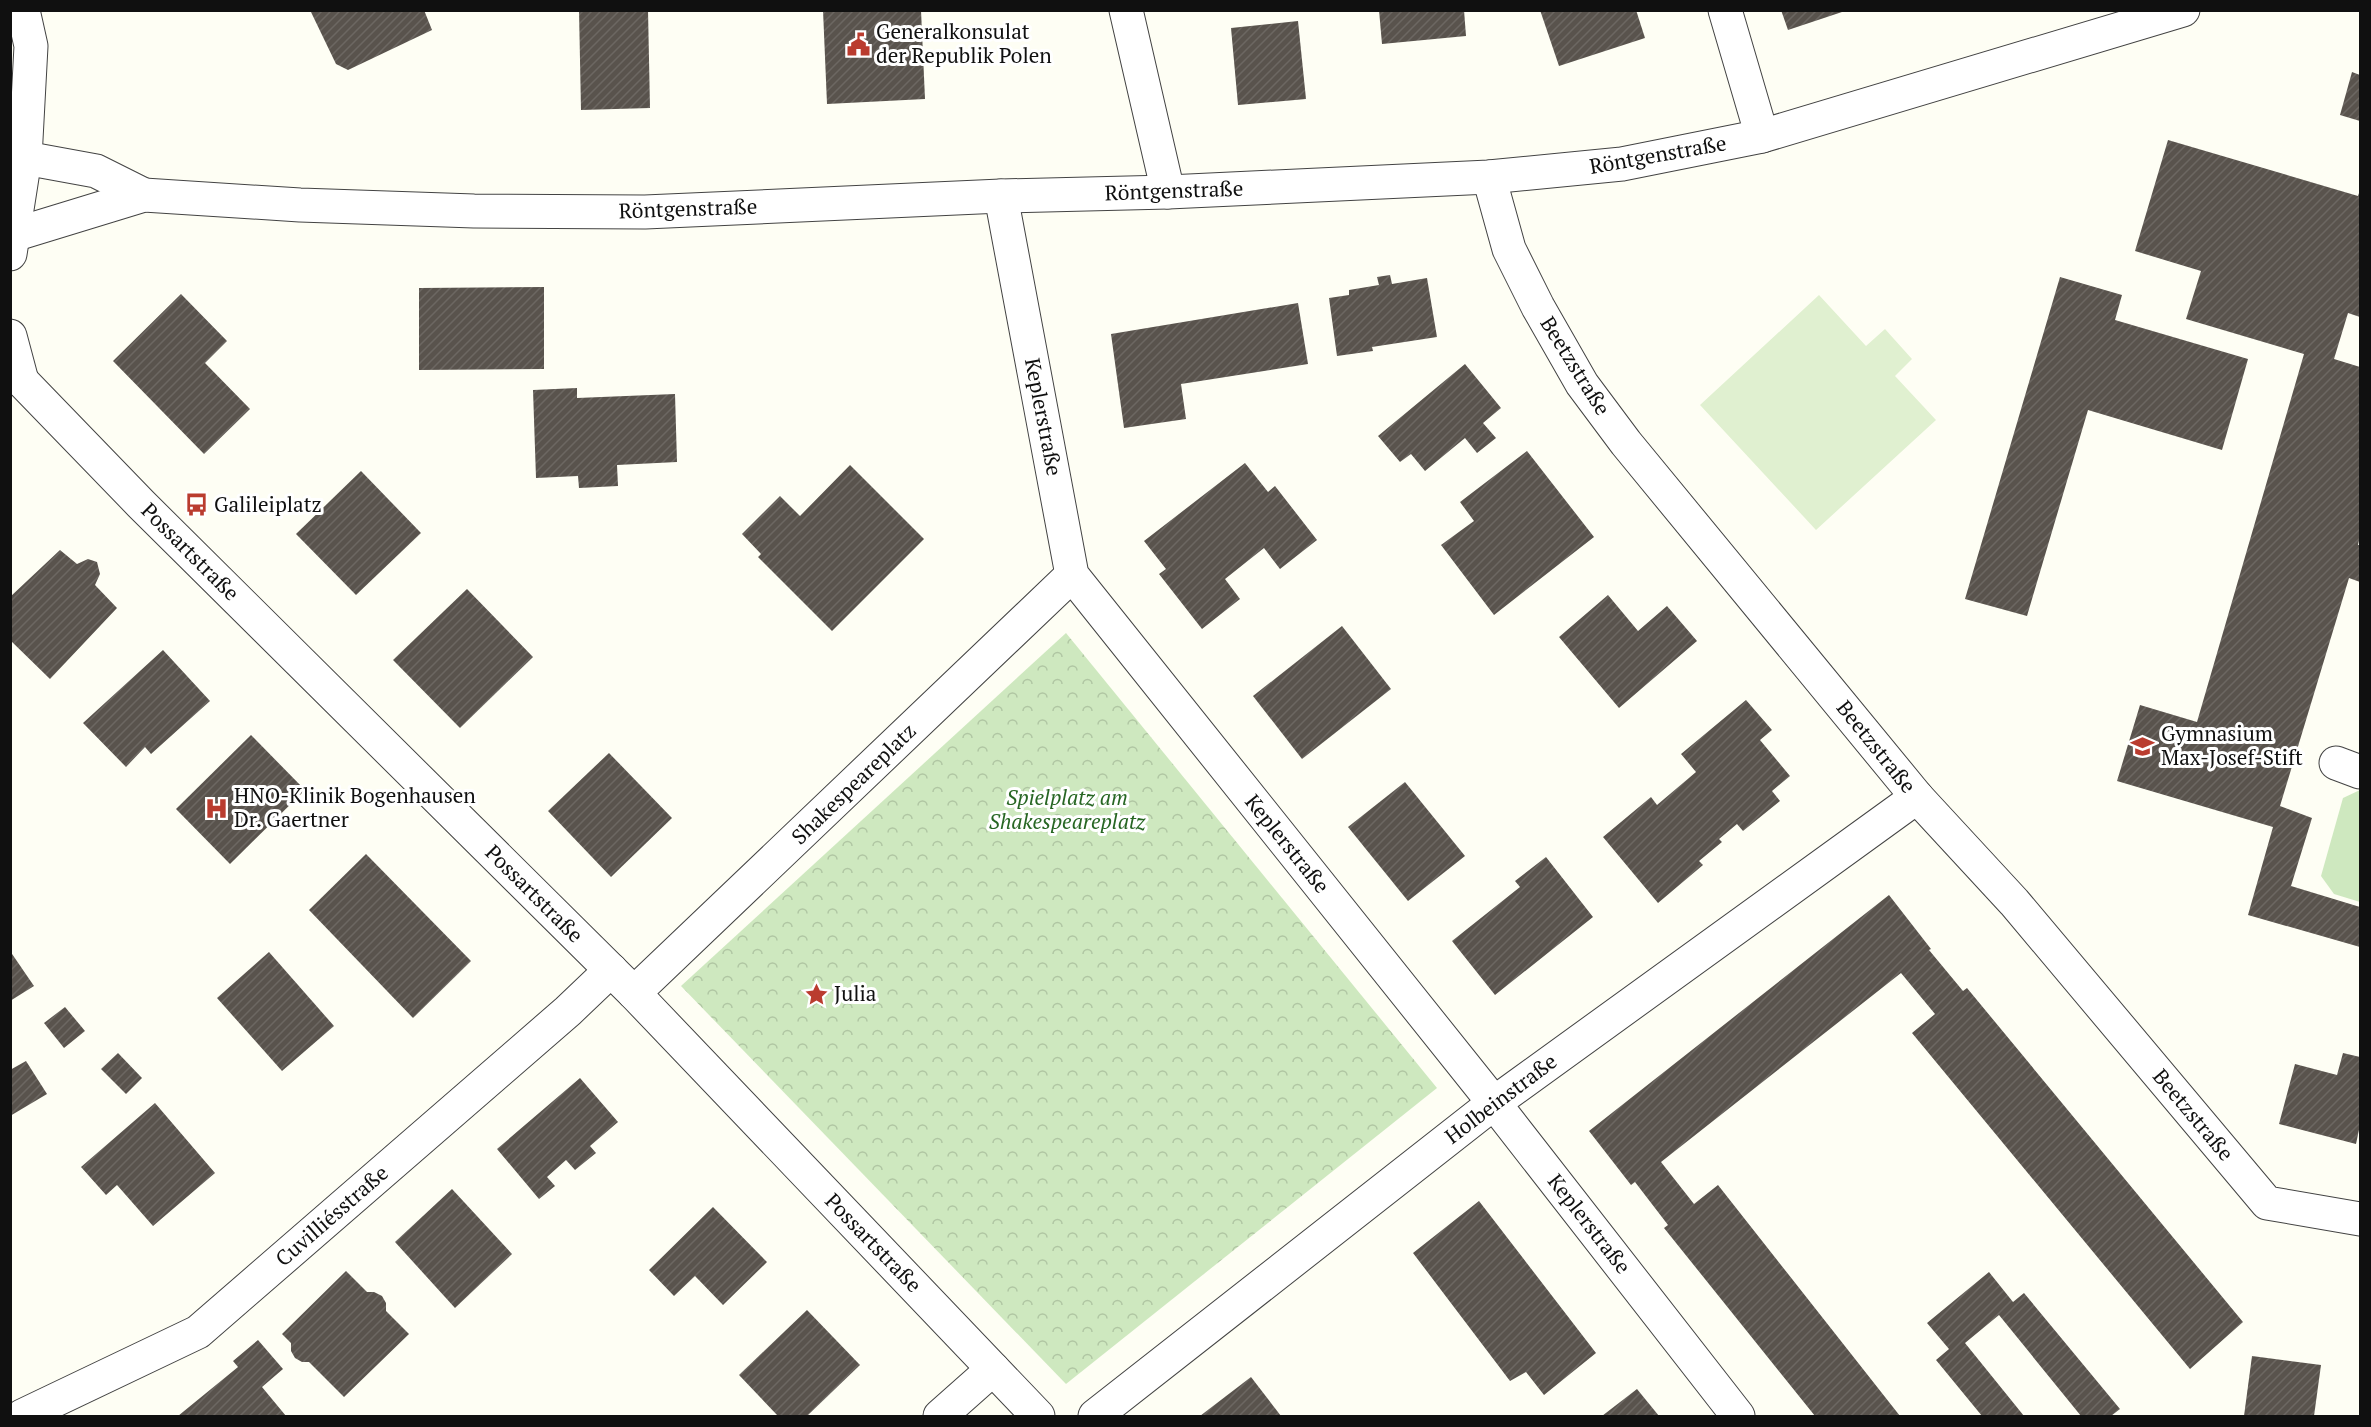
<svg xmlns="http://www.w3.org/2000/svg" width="2371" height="1427" font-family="'PT Serif',serif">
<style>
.grass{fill:#cee8bf}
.park{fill:url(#park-crowns)}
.pitch{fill:#e0f0d0}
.building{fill:url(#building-hatch)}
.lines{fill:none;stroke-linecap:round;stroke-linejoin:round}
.minor-casing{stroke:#434343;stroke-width:35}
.minor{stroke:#fff;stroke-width:33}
.labels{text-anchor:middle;stroke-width:6;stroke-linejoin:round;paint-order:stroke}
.poi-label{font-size:21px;fill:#101010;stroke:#fff;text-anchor:start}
.street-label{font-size:21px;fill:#101010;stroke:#fff}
.park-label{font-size:21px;font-style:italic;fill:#276623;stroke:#fff}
</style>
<defs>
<pattern id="park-crowns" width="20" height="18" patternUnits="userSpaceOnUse" patternTransform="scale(1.5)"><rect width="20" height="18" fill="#cee8bf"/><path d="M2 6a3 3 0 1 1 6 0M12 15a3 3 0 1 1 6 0" fill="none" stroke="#b0c6a3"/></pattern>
<pattern id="building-hatch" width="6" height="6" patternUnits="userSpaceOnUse" patternTransform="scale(1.5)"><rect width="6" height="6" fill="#59534d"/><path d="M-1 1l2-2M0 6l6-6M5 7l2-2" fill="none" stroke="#6c6762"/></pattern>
</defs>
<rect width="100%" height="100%" fill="#fefef4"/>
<path class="grass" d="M2360 790V902L2334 894 2321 876 2343 798Z"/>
<path class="park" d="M1066 633 1437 1088 1066 1384 681 986Z"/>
<path class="pitch" d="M1819 295 1866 346 1885 329 1912 359 1895 376 1936 420 1816 530 1700 405Z"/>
<g class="building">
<path d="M310 10H424L432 30 348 70 336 64Z"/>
<path d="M579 10H648L650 108 581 110Z"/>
<path d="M823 10H921L925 99 827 104Z"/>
<path d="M1379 10H1464L1466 36 1382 44Z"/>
<path d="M1540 10H1636L1645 38 1559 66Z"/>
<path d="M1781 10H1845V11L1788 30Z"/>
<path d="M1298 21 1306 99 1238 105 1231 28Z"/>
<path d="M2352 72 2360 75V121L2340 115Z"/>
<path d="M2168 140 2358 196 2360 190V317L2348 313 2334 359 2360 367V536L2358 545H2360V582L2349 578 2280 806 2312 818 2291 886 2360 907V947L2248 915 2273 827 2117 781 2140 705 2197 722 2304 354 2186 319 2201 271 2135 251Z"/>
<path d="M1390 275 1392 284 1427 278 1437 337 1372 347 1373 351 1337 356 1329 298 1349 295V290L1379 285 1377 277Z"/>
<path d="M2060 277 2122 295 2115 320 2248 359 2222 450 2088 410 2027 616 1965 599Z"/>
<path d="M544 287V369L419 370V288Z"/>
<path d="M181 294 227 341 205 363 250 409 204 454 113 361Z"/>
<path d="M1298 303 1308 364 1181 384 1186 419 1124 428 1111 334Z"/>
<path d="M1465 364 1501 408 1483 423 1496 438 1477 453 1465 438 1425 471 1411 454 1400 462 1378 436Z"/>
<path d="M577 388V398L675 394 677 462 617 465 618 486 579 488 578 476 536 478 533 390Z"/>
<path d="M1527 451 1594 537 1494 615 1441 545 1474 521 1460 502Z"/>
<path d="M1245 463 1268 492 1275 486 1317 540 1280 569 1264 548 1225 579 1240 599 1202 629 1159 574 1166 569 1144 541Z"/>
<path d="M850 465 924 539 832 631 758 557 761 554 742 534 780 496 800 516Z"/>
<path d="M361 471 421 533 356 595 296 534Z"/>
<path d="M60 550 77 564 88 559 97 562 100 574 95 585 117 608 50 679 10 640V597Z"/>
<path d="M467 589 533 657 460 728 393 660Z"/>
<path d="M1608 595 1638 631 1667 606 1697 641 1619 708 1559 637Z"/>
<path d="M1342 626 1391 689 1302 759 1253 696Z"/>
<path d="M163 650 210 701 151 754 145 747 126 767 83 723Z"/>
<path d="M1746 700 1772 730 1760 740 1790 776 1772 791 1780 801 1743 831 1737 824 1719 839 1722 842 1699 861 1703 865 1658 903 1603 837 1651 797 1657 805 1696 772 1681 754Z"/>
<path d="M251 735 305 790 230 864 176 809Z"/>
<path d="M609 753 672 818 611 877 548 811Z"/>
<path d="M1405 782 1465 856 1408 901 1348 827Z"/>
<path d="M366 854 471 961 413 1018 309 910Z"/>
<path d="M1546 857 1593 917 1495 995 1452 941 1520 887 1515 881Z"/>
<path d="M1889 895 1931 949 1929 950 1963 991 1967 988 2243 1322 2190 1369 1912 1033 1935 1014 1901 973 1661 1162 1694 1204 1718 1185 1900 1416H1815L1664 1228 1668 1225 1635 1182 1631 1185 1589 1131Z"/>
<path d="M10 951 34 986 10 1001Z"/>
<path d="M269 952 334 1026 282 1071 217 998Z"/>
<path d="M65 1007 85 1031 64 1048 44 1023Z"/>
<path d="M118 1053 142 1078 126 1094 101 1069Z"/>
<path d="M2343 1053 2360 1057V1125L2356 1144 2279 1124 2295 1064 2337 1075Z"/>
<path d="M26 1061 47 1094 10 1116V1070Z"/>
<path d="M580 1078 618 1122 590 1146 596 1153 575 1170 566 1160 547 1177 555 1186 539 1199 497 1149Z"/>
<path d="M155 1103 215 1173 153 1226 117 1185 106 1195 81 1167Z"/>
<path d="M452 1189 512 1254 455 1308 395 1242Z"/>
<path d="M1479 1201 1596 1353 1544 1395 1526 1372 1510 1381 1413 1253Z"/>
<path d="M713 1207 767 1262 723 1305 695 1276 674 1296 649 1270Z"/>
<path d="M346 1271 367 1292H374L382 1296 386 1303V1311L409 1334 344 1397 309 1362H302L295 1358 291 1351V1343L282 1334Z"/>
<path d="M1989 1272 2013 1302 2024 1293 2120 1409 2111 1416H2081L1999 1315 1965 1343 2024 1416H1982L1936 1360 1949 1349 1927 1323Z"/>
<path d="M807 1310 860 1365 807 1416H778L739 1375Z"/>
<path d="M258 1340 283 1369 262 1387 286 1416H178L238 1367 233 1361Z"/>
<path d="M2252 1356 2321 1365 2314 1416H2244Z"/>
<path d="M1251 1377 1281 1416H1200Z"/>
<path d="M1637 1389 1659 1416H1602Z"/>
</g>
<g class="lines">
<defs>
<g id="minor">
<path d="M1126 10 1168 192"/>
<path d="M1725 10 1762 136"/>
<path d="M10 158H25L96 171 144 195"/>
<path d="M1489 177 1509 249 1538 307 1582 384 1626 443 1917 797 2014 902 2267 1203 2360 1219"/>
<path d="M1001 196 1072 575 1494 1103 1738 1416"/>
<path d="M10 236 144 195 300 205 474 211 645 212 1001 196 1168 192 1489 177 1622 164 1762 136 2183 10"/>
<path d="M10 254 25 158 31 46 23 10"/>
<path d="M10 336 22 381"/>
<path d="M10 372 22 381 141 504 634 993 1038 1416"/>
<path d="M2336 763 2360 772"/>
<path d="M634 993 1072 575"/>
<path d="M22 1416 198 1332 568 1011 611 970"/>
<path d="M940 1416 993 1369"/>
<path d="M1095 1416 1494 1103 1917 797"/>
</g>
</defs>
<use href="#minor" class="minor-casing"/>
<use href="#minor" class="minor"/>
</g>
<defs>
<symbol id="civic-bare" viewBox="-9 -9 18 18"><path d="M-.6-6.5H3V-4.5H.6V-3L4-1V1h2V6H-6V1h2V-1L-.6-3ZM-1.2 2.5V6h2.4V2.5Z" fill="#ba3c2f" stroke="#fff" stroke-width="2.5" paint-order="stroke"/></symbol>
<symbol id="bus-bare" viewBox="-9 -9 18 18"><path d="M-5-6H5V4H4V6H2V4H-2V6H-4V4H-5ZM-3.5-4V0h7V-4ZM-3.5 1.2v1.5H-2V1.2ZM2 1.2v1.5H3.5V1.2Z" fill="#ba3c2f" stroke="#fff" stroke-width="2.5" paint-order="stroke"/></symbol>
<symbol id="school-bare" viewBox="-9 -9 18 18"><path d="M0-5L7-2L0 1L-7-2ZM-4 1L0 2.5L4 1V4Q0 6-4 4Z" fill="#ba3c2f" stroke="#fff" stroke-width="2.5" paint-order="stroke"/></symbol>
<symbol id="hospital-bare" viewBox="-9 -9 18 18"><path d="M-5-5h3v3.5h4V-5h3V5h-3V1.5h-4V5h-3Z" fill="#ba3c2f" stroke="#fff" stroke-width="2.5" paint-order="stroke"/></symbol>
<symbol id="sight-bare" viewBox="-9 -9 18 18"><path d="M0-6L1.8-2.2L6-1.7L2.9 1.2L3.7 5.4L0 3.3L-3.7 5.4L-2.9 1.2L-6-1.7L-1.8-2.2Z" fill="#ba3c2f" stroke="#fff" stroke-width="2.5" paint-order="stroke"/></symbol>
</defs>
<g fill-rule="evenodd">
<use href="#civic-bare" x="842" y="28" width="33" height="33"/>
<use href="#bus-bare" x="180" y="488" width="33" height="33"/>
<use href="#school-bare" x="2126" y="730" width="33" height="33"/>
<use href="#hospital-bare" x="200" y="792" width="33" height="33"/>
<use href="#sight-bare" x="800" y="978" width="33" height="33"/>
</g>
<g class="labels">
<g class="poi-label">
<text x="876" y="39">Generalkonsulat<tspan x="876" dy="24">der Republik Polen</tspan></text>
<text x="214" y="512">Galileiplatz</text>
<text x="2161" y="741">Gymnasium<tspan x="2161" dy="24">Max-Josef-Stift</tspan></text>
<text x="234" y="803">HNO-Klinik Bogenhausen<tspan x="234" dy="24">Dr. Gaertner</tspan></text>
<text x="834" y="1001">Julia</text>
</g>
<g class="street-label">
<text transform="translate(1658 155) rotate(-10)" y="7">Röntgenstraße</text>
<text transform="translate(1174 191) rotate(-2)" y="7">Röntgenstraße</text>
<text transform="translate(688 209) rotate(-2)" y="7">Röntgenstraße</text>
<text transform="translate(1575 366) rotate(58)" y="7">Beetzstraße</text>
<text transform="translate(1043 417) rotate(79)" y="7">Keplerstraße</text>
<text transform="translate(190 552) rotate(45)" y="7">Possartstraße</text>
<text transform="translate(1876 747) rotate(51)" y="7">Beetzstraße</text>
<text transform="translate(854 784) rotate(-44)" y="7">Shakespeareplatz</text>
<text transform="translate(1287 844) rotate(51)" y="7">Keplerstraße</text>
<text transform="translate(534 894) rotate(45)" y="7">Possartstraße</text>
<text transform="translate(1501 1099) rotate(-37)" y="7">Holbeinstraße</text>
<text transform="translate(2193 1115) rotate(50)" y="7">Beetzstraße</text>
<text transform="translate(332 1216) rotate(-41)" y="7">Cuvilliésstraße</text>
<text transform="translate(1589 1224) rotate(52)" y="7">Keplerstraße</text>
<text transform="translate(873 1243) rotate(46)" y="7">Possartstraße</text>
</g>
<g class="park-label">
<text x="1067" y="805">Spielplatz am<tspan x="1067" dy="24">Shakespeareplatz</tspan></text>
</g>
</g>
<rect width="2371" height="1427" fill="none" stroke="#101010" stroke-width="24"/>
</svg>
